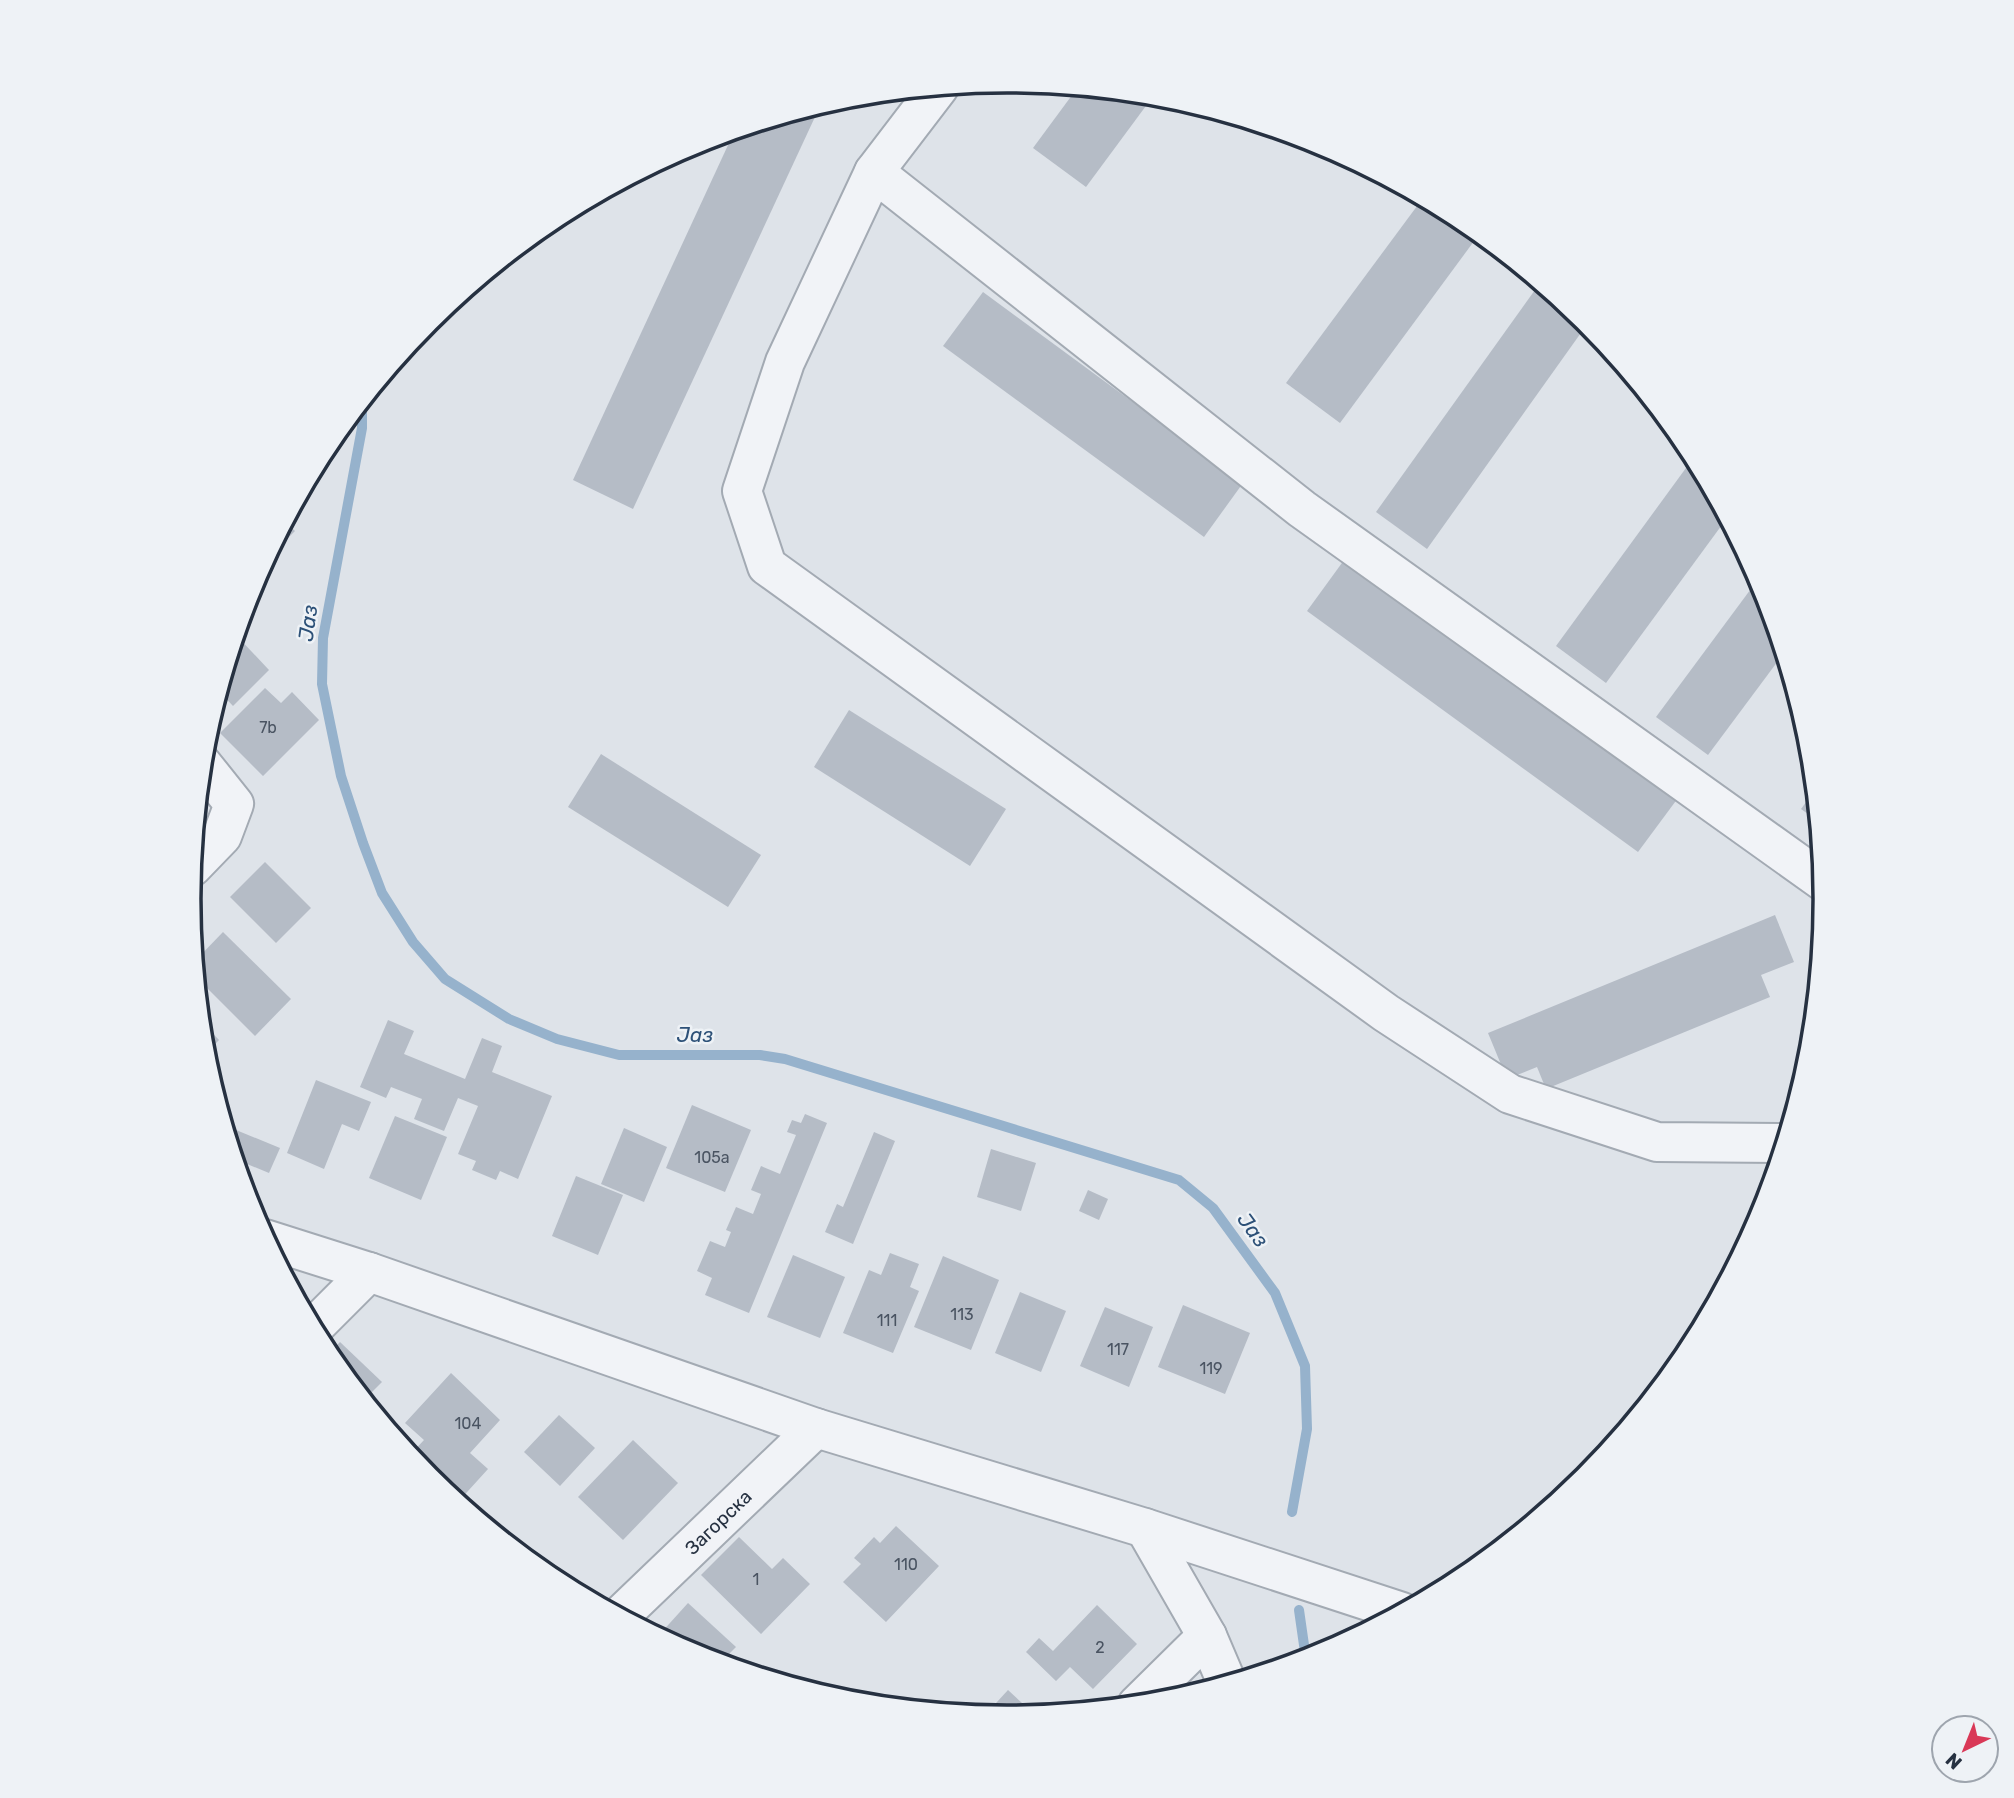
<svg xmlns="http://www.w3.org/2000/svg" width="2014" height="1798" font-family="Rubik,sans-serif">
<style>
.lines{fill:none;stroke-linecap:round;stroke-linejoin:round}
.stream{stroke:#96b2cc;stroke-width:10}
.building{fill:#b5bcc6}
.minor-casing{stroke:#a3aab3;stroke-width:42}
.minor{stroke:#f1f3f7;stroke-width:38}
.labels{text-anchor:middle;stroke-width:5;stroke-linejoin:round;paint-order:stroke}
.number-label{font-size:16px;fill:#4a5462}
.street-label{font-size:19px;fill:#263141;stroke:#eef2f6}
.water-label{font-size:21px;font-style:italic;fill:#2d5178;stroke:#eef2f6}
.rim{fill:none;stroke:#263141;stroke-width:3.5}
</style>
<rect width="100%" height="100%" fill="#dee3e9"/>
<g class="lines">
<g class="stream">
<path d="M362 401V428L323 638 322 684 341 776 363 843 382 893 413 942 445 979 509 1019 557 1039 619 1055H760L785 1059 1179 1180 1213 1208 1275 1293 1305 1366 1307 1429 1292 1512"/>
<path d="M1299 1610 1306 1659"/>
</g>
</g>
<g class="building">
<path d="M1078 87 1154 95 1086 187 1033 148Z"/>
<path d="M821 104 633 509 573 480 735 130Z"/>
<path d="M1423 198 1462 219 1480 233 1340 423 1286 383Z"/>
<path d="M1540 283 1588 323 1427 549 1376 512Z"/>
<path d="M983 292 1243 483 1204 537 943 346Z"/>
<path d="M1694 457 1727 518 1606 683 1556 646Z"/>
<path d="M285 522 295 531 264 562V561Z"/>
<path d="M1347 556 1678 798 1638 852 1307 611Z"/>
<path d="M1759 578 1784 653 1708 755 1656 717Z"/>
<path d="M236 635 269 670 233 706 219 691Z"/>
<path d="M265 688 281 703 292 692 319 720 263 776 220 733Z"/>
<path d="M849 710 1006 809 970 866 814 767Z"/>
<path d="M601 754 761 855 728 907 568 807Z"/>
<path d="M1815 790 1818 821 1801 809Z"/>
<path d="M265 862 311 908 276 943 230 897Z"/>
<path d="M1775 915 1794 962 1761 975 1770 997 1546 1089 1537 1067 1507 1079 1488 1033Z"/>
<path d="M223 932 291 999 255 1036 196 977 195 961Z"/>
<path d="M388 1020 414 1031 404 1054 465 1079 482 1038 502 1046 492 1072 552 1096 518 1179 500 1171 496 1180 472 1170 476 1161 458 1154 478 1106 458 1098 444 1131 414 1119 422 1099 391 1087 386 1098 360 1087Z"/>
<path d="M201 1021 219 1040 204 1056 201 1025Z"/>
<path d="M316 1080 371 1102 359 1131 342 1124 324 1169 287 1153Z"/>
<path d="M692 1105 751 1130 725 1192 666 1168Z"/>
<path d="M805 1114 827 1123 749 1313 705 1295 712 1278 697 1271 710 1241 725 1247 731 1232 726 1230 736 1207 753 1214 761 1194 751 1190 761 1166 780 1174 796 1135 787 1132 792 1120 801 1123Z"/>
<path d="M395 1116 447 1137 421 1200 369 1178Z"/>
<path d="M224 1125 280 1148 269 1173 235 1159Z"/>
<path d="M624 1128 667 1147 644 1202 601 1184Z"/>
<path d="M874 1132 895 1141 853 1244 825 1232 837 1204 843 1207Z"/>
<path d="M991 1149 1036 1163 1021 1211 977 1197Z"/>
<path d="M576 1176 623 1195 598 1255 552 1236Z"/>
<path d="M1088 1190 1108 1199 1099 1220 1079 1211Z"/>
<path d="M890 1253 919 1264 910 1287 919 1291 893 1353 843 1333 869 1270 881 1275Z"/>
<path d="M793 1255 845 1277 820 1338 767 1317Z"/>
<path d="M943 1256 999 1280 971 1350 914 1327Z"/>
<path d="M1020 1292 1066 1311 1041 1372 995 1353Z"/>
<path d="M1183 1305 1250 1333 1225 1394 1158 1367Z"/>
<path d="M1105 1307 1153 1327 1129 1387 1080 1366Z"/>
<path d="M340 1342 382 1382 364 1400 328 1355Z"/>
<path d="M451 1373 500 1420 470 1453 488 1469 458 1502 428 1477 410 1455 424 1440 405 1423Z"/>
<path d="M559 1415 595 1448 560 1486 524 1452Z"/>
<path d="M633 1440 678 1483 623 1540 578 1497Z"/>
<path d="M896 1526 939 1566 886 1622 843 1582 861 1564 854 1558 874 1537 880 1543Z"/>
<path d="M508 1532 564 1585V1586L502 1538Z"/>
<path d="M739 1537 772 1569 783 1558 810 1584 761 1634 701 1575Z"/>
<path d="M688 1603 736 1647 720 1663 693 1655 660 1634Z"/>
<path d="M1097 1605 1137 1644 1093 1689 1070 1667 1056 1681 1026 1652 1039 1638 1053 1651Z"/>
<path d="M1008 1690 1035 1715H985Z"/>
</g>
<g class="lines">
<defs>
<g id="minor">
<path d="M939 87 874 172 785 362 742 491 767 566 1386 1013 1510 1094 1657 1142 1784 1143"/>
<path d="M874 172 1302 509 1824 882"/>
<path d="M192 867 222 836 234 804 202 764"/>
<path d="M265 1239 369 1272 816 1428 1145 1528 1402 1612"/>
<path d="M313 1328 369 1272"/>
<path d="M1145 1528 1207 1636 1227 1683"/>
<path id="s1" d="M620 1616 816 1428"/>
<path d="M1137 1705 1207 1636"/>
</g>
</defs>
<use href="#minor" class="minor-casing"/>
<use href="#minor" class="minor"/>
</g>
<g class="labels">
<g class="number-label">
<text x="268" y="733">7b</text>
<text x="712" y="1163">105a</text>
<text x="962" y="1320">113</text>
<text x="887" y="1326">111</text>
<text x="1118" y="1355">117</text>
<text x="1211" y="1374">119</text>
<text x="468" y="1429">104</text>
<text x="906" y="1570">110</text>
<text x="756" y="1585">1</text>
<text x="1100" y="1653">2</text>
</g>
<g class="street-label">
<text dy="7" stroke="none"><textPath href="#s1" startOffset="136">Загорска</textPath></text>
</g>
<g class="water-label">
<text transform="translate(308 623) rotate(-82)" y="7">Јаз</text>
<text x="695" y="1042">Јаз</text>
<text transform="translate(1253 1230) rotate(54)" y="7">Јаз</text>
</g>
</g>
<path d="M0 0H2014V1798H0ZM201 899a806 806 0 1 1 1612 0a806 806 0 1 1-1612 0Z" fill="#eef2f6" fill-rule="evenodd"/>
<path class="rim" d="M201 899a806 806 0 1 1 1612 0a806 806 0 1 1-1612 0Z"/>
<g transform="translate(1965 1749) rotate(223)"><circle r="33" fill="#eef2f6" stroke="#9ea5ae" stroke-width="2"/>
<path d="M0-5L12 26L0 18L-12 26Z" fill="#d93857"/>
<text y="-10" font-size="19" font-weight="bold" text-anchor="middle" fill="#263141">N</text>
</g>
</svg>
